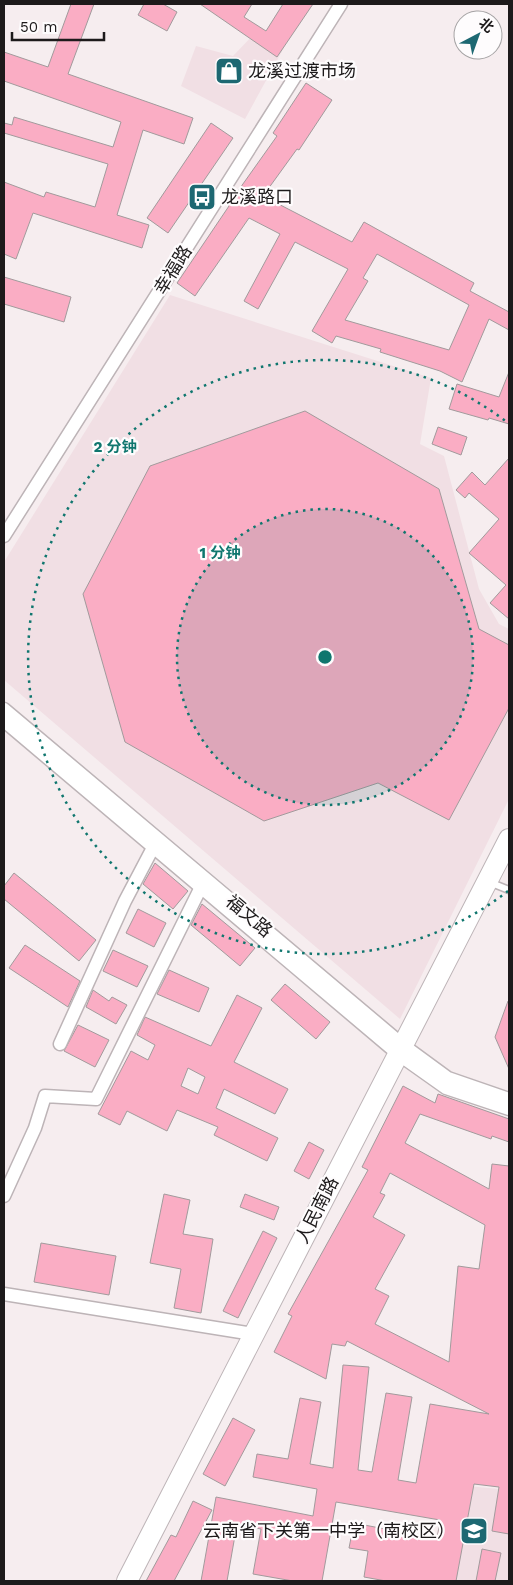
<svg xmlns="http://www.w3.org/2000/svg" width="513" height="1585" font-family="'Work Sans','Noto Sans SC',sans-serif">
<style>
.built{fill:#f1dfe4}
.building{fill:#faadc4;stroke:#a29a9c;fill-rule:evenodd}
.lines{fill:none;stroke-linecap:round;stroke-linejoin:round}
.lane-casing{stroke:#bdb4b7;stroke-width:9}
.street-casing{stroke:#bdb4b7;stroke-width:15}
.primary-casing{stroke:#bdb4b7;stroke-width:22}
.lane{stroke:#fff;stroke-width:6}
.street{stroke:#fff;stroke-width:12}
.primary{stroke:#fff;stroke-width:20}
.ring{fill:none;stroke:#0f766e;stroke-width:2.5;stroke-dasharray:2.5 5}
.labels{text-anchor:middle;stroke-width:4.5;stroke-linejoin:round;paint-order:stroke}
.poi-label{font-size:18px;fill:#1d1a1b;stroke:#fefcfd;text-anchor:start}
.street-label{font-size:18px;fill:#1d1a1b;stroke:#fefcfd}
.centre{fill:#0f766e;stroke:#fefcfd;stroke-width:2.5}
.ring-label{font-size:15px;text-anchor:middle;font-weight:bold;fill:#0f766e;stroke:#fefcfd;stroke-width:4.5;stroke-linejoin:round;paint-order:stroke}
</style>
<rect width="100%" height="100%" fill="#f6edef"/>
<g class="built">
<path d="M259 29 286 44 245 119 181 86 196 46 233 56Z"/>
<path d="M170 295 431 378 420 444 444 456 479 589 499 624 509 629V799L400 1019 4 680V562Z"/>
<path d="M447 1484 509 1490V1581H453L433 1572Z"/>
</g>
<g class="building">
<path d="M71 4H94L68 74 193 118 184 144 143 130 117 215 149 225 142 248 33 213 16 259 4 254V182L44 197 46 192 95 207 108 164 4 133V123L12 125 14 117 113 147 121 122 4 81V52L48 67Z"/>
<path d="M144 4H163L177 12 167 31 138 15Z"/>
<path d="M200 4H252L244 17 266 31 283 4H313L277 57Z"/>
<path d="M306 83 332 100 299 150 297 149 263 196 352 242 364 222 474 283 470 291 509 312V330L489 319 462 382 440 371 380 352 381 349 336 336 332 343 312 331 348 269 295 242 258 309 244 301 280 234 249 218 195 296 177 283 229 206 228 205 277 136 273 133ZM377 254 469 305 449 350 345 320 368 281 363 278Z"/>
<path d="M211 123 233 138 168 233 147 218Z"/>
<path d="M4 277 71 297 64 322 4 304Z"/>
<path d="M509 372V424L489 418 488 420 449 409 457 384 499 397Z"/>
<path d="M305 411 439 489 479 629 509 645V708L449 820 378 783 264 821 125 742 83 594 150 466Z"/>
<path d="M438 427 467 437 461 455 432 444Z"/>
<path d="M509 458V619L490 603 506 585 469 553 499 519 469 493 465 498 456 490 472 472 485 485Z"/>
<path d="M155 863 188 891 173 909 143 884Z"/>
<path d="M14 873 96 940 79 961 4 899V886Z"/>
<path d="M202 904 255 948 240 966 191 925Z"/>
<path d="M138 909 166 923 154 947 126 933Z"/>
<path d="M25 945 80 981 68 1007 9 968Z"/>
<path d="M113 950 148 966 137 987 103 971Z"/>
<path d="M169 970 209 988 199 1012 157 994Z"/>
<path d="M285 984 330 1022 316 1039 271 1000Z"/>
<path d="M93 990 109 1001 112 997 127 1005 116 1024 86 1007Z"/>
<path d="M237 995 262 1008 234 1062 288 1089 275 1114 224 1089 216 1108 278 1138 267 1161 214 1135 218 1127 177 1110 167 1131 127 1111 120 1125 98 1114 131 1051 148 1060 155 1045 137 1035 145 1017 211 1046ZM188 1068 205 1077 198 1094 181 1086Z"/>
<path d="M508 1001H509V1069L495 1037Z"/>
<path d="M78 1025 109 1040 95 1067 64 1051Z"/>
<path d="M403 1086 435 1103 438 1094 509 1119V1142L492 1136 491 1139 420 1114 405 1143 489 1189 492 1164 509 1166V1534L492 1531 499 1487 474 1484 456 1581H386L364 1577 368 1551 349 1548 354 1523 437 1539 440 1520 336 1502 322 1581H293L253 1574 261 1529 237 1524 227 1581H201L216 1497 313 1516 317 1489 253 1477 257 1454 288 1459 300 1398 321 1402 310 1464 333 1468 343 1365 369 1367 358 1470 372 1472 386 1393 412 1397 398 1480 416 1483 430 1404 489 1414 347 1341 345 1346 332 1344 326 1379 274 1352 292 1316 288 1314 368 1170 362 1167ZM390 1173 485 1225 479 1269 458 1266 449 1362 375 1324 389 1296 375 1289 405 1235 373 1217 385 1195 380 1193Z"/>
<path d="M309 1142 324 1150 309 1179 294 1171Z"/>
<path d="M164 1194 190 1200 183 1234 213 1239 201 1313 174 1308 181 1269 150 1263Z"/>
<path d="M245 1194 279 1207 274 1220 240 1207Z"/>
<path d="M263 1231 277 1238 238 1318 223 1311Z"/>
<path d="M41 1243 116 1256 109 1295 34 1282Z"/>
<path d="M233 1418 255 1430 225 1486 203 1474Z"/>
<path d="M193 1501 212 1510 174 1581H146L171 1535 176 1537Z"/>
<path d="M482 1549 501 1553 495 1581H476Z"/>
</g>
<g class="lines">
<defs>
<path id="lane" d="M489 882 509 890"/>
<g id="street">
<path d="M4 536 341 4"/>
<path d="M4 709 403 1045 448 1078 509 1099"/>
<path d="M4 721 398 1054 446 1088 509 1109"/>
<path d="M60 1044 125 901 156 842"/>
<path d="M4 1196 35 1128 45 1096 96 1099 204 881"/>
<path d="M4 1294 253 1334"/>
</g>
<path id="primary" d="M127 1581 509 839"/>
</defs>
<use href="#lane" class="lane-casing"/>
<use href="#street" class="street-casing"/>
<use href="#primary" class="primary-casing"/>
<use href="#lane" class="lane"/>
<use href="#street" class="street"/>
<use href="#primary" class="primary"/>
</g>
<circle cx="325" cy="657" r="148" fill="#0f766e" fill-opacity=".12"/>
<g class="ring">
<circle cx="325" cy="657" r="148"/>
<path d="M508 891A297 297 0 1 1 508 423"/>
</g>
<defs>
<symbol id="shop-square" viewBox="-11 -11 22 22"><rect x="-9" y="-9" width="18" height="18" rx="4" fill="#1d6872" stroke="#fefcfd"/><path d="M-5-2.5h2.3a2.7 3.5 0 0 1 5.4 0H5L5.5 6h-11ZM-1.5-2.5h3a1.5 2.3 0 0 0-3 0Z" fill="#fff"/></symbol>
<symbol id="bus-square" viewBox="-11 -11 22 22"><rect x="-9" y="-9" width="18" height="18" rx="4" fill="#1d6872" stroke="#fefcfd"/><path d="M-5-6H5V4H4V6H2V4H-2V6H-4V4H-5ZM-3.5-4V0h7V-4ZM-3.5 1.2v1.5H-2V1.2ZM2 1.2v1.5H3.5V1.2Z" fill="#fff"/></symbol>
<symbol id="school-square" viewBox="-11 -11 22 22"><rect x="-9" y="-9" width="18" height="18" rx="4" fill="#1d6872" stroke="#fefcfd"/><path d="M0-5L7-2L0 1L-7-2ZM-4 1L0 2.5L4 1V4Q0 6-4 4Z" fill="#fff"/></symbol>
</defs>
<g fill-rule="evenodd">
<use href="#shop-square" x="213" y="55" width="32" height="32"/>
<use href="#bus-square" x="186" y="181" width="32" height="32"/>
<use href="#school-square" x="458" y="1515" width="32" height="32"/>
</g>
<g class="labels">
<g class="poi-label">
<text x="248" y="77">龙溪过渡市场</text>
<text x="221" y="203">龙溪路口</text>
<text x="455" y="1537" text-anchor="end">云南省下关第一中学（南校区）</text>
</g>
<g class="street-label">
<text transform="translate(173 270) rotate(-58)" y="6">幸福路</text>
<text transform="translate(249 916) rotate(40)" y="6">福文路</text>
<text transform="translate(317 1210) rotate(-63)" y="6">人民南路</text>
</g>
</g>
<circle cx="325" cy="657" r="8" class="centre"/>
<g class="ring-label">
<text x="115" y="452">2 分钟</text>
<text x="220" y="558">1 分钟</text>
</g>
<rect width="513" height="1585" fill="none" stroke="#1d1a1b" stroke-width="10"/>
<g transform="translate(478 35) rotate(41)"><circle r="24" fill="#fefcfd" stroke="#a4a2a3"/>
<path d="M0-4L9 19L0 12L-9 19Z" fill="#1d6872"/>
<text y="-8" font-size="14" font-weight="bold" text-anchor="middle" fill="#1d1a1b">北</text>
</g>
<path d="M12 32v8h92v-8" fill="none" stroke="#1d1a1b" stroke-width="2.5"/>
<text x="20" y="32" font-size="15" fill="#1d1a1b" stroke="#fefcfd" stroke-width="4" paint-order="stroke">50 m</text>
</svg>
